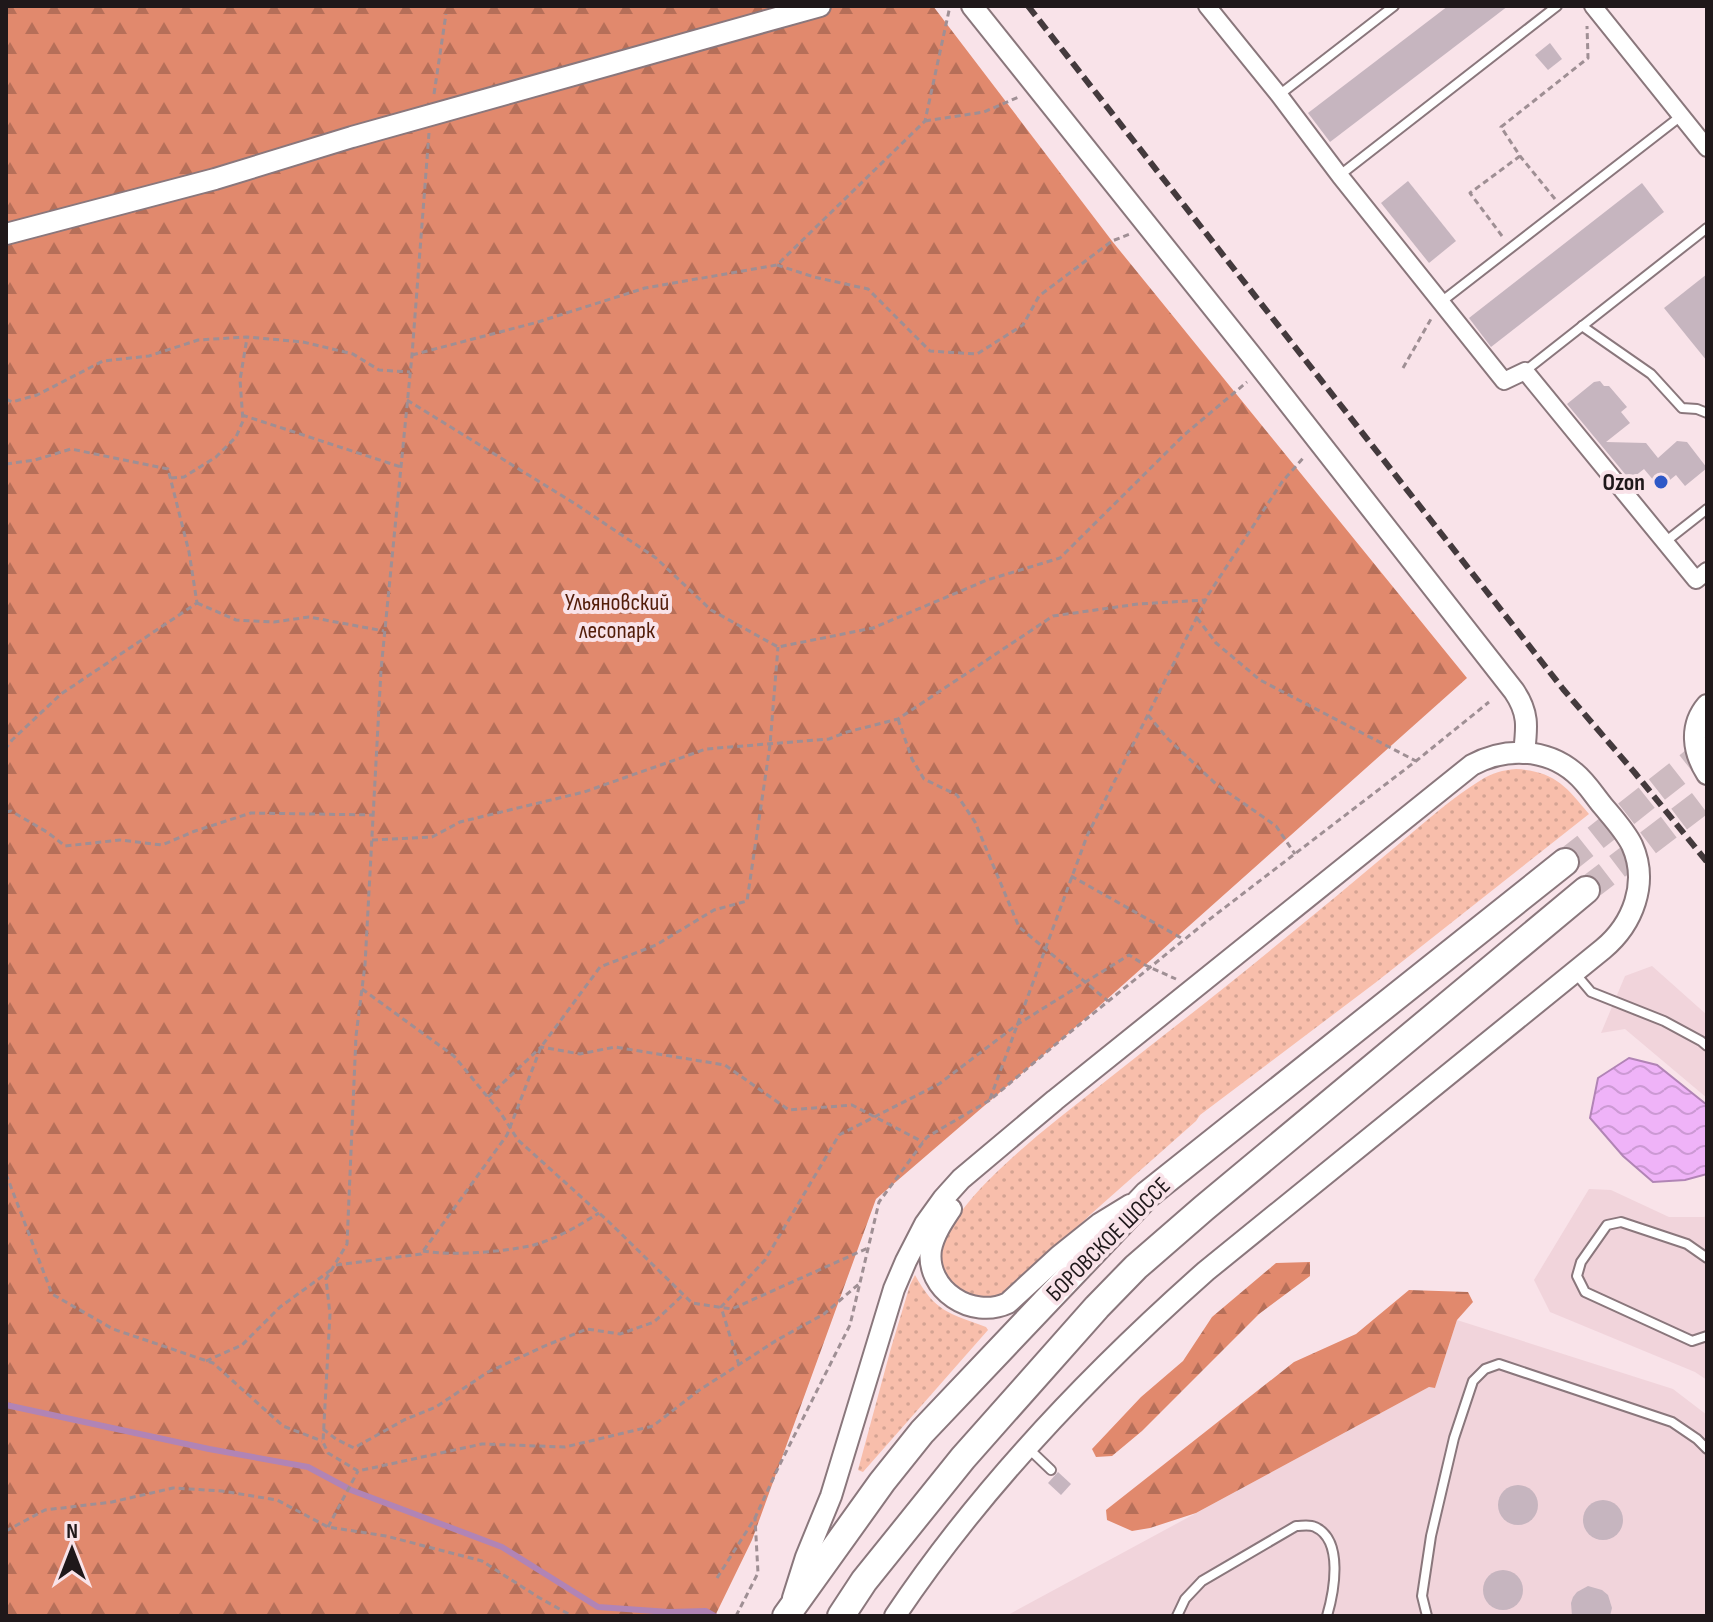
<svg xmlns="http://www.w3.org/2000/svg" width="1713" height="1622" font-family="'Sofia Sans Condensed',sans-serif">
<style>
.built{fill:#f1d4db}
.grass{fill:url(#grass-dots)}
.forest{fill:url(#forest-firs)}
.water{fill:url(#water-waves);stroke:#b184b5;stroke-width:2}
.lines{fill:none;stroke-linecap:round;stroke-linejoin:round}
.stream{stroke:#b184b5;stroke-width:6}
.building{fill:#c6b5bf}
.primary-tunnel{stroke:#cdbac0;stroke-width:26;stroke-dasharray:26 13;stroke-linecap:butt}
.service-casing{stroke:#8a777c;stroke-width:12}
.minor-casing{stroke:#8a777c;stroke-width:20}
.tertiary-casing{stroke:#8a777c;stroke-width:24}
.primary-casing{stroke:#8a777c;stroke-width:30}
.path{stroke:#9f8f94;stroke-width:3;stroke-dasharray:6 4;stroke-linecap:butt}
.service{stroke:#fff;stroke-width:8}
.minor{stroke:#fff;stroke-width:16}
.tertiary{stroke:#fff;stroke-width:20}
.primary{stroke:#fff;stroke-width:26}
.rail{stroke:#443a3d;stroke-width:6;stroke-dasharray:12 6;stroke-linecap:butt}
.poi-dot{fill:#2e58c7;stroke:#f9e3e9;stroke-width:3}
.labels{text-anchor:middle;stroke-width:8;stroke-linejoin:round;paint-order:stroke}
.poi-label{font-size:24px;font-weight:bold;fill:#1f181a;stroke:#f9e3e9;text-anchor:end}
.park-label{font-size:24px;fill:#531d09;stroke:#f9e3e9}
.street-label{font-size:24px;fill:#1f181a;stroke:#f9e3e9}
</style>
<defs>
<pattern id="grass-dots" width="8" height="8" patternUnits="userSpaceOnUse" patternTransform="scale(2)"><rect width="8" height="8" fill="#f8beab"/><path d="M2 2h.1M6 6h.1" fill="none" stroke="#d4a393" stroke-width="1.8" stroke-linecap="round"/></pattern>
<pattern id="forest-firs" width="22" height="20" patternUnits="userSpaceOnUse" patternTransform="scale(2)"><rect width="22" height="20" fill="#e1896d"/><path d="M5 1l3.5 6h-7zM16 11l3.5 6h-7z" fill="#b66f59"/></pattern>
<pattern id="water-waves" width="16" height="10" patternUnits="userSpaceOnUse" patternTransform="scale(2)"><rect width="16" height="10" fill="#efb3f8"/><path d="M0 5q4-4 8 0t8 0" fill="none" stroke="#cc99d4"/></pattern>
</defs>
<rect width="100%" height="100%" fill="#f9e3e9"/>
<g class="built">
<path d="M1652 966 1707 1015V1098L1625 1029 1601 1033 1625 976Z"/>
<path d="M1589 1189 1611 1190 1669 1217H1704L1707 1215V1380L1695 1372 1550 1312 1534 1280Z"/>
<path d="M1457 1320 1673 1389 1707 1415V1616H1006L1429 1387 1435 1388Z"/>
</g>
<g class="grass">
<path d="M1516 769C1554 771 1566 786 1589 814L1375 983 1200 1115 1196 1121 1091 1214 1017 1285C1012 1288 1007 1292 1001 1294 974 1305 940 1285 942 1254 944 1225 979 1189 999 1170 1031 1139 1067 1112 1102 1084 1160 1038 1220 992 1278 944 1319 911 1359 877 1400 843 1426 821 1452 798 1481 780 1492 773 1503 770 1516 769Z"/>
<path d="M915 1275C935 1312 949 1313 986 1327L988 1330 863 1472 858 1470 891 1348 910 1285Z"/>
</g>
<g class="forest">
<path d="M6 6H933L1112 241 1467 678 1069 1033 876 1199 752 1540 715 1616H6Z"/>
<path d="M1310 1262V1276L1259 1314 1142 1431 1112 1456 1096 1457 1092 1449 1141 1397 1183 1361 1212 1317 1276 1263Z"/>
<path d="M1409 1290 1468 1292 1473 1302 1457 1320 1435 1388 1429 1387 1196 1513 1150 1528 1132 1531 1107 1520 1106 1510 1294 1362 1356 1334Z"/>
</g>
<path class="water" d="M1629 1058 1657 1065 1707 1105V1174L1685 1180 1653 1182 1623 1156 1590 1118 1598 1078Z"/>
<g class="lines">
<path class="stream" d="M6 1405 209 1449 308 1467 351 1490 502 1547 598 1607 669 1612 706 1611 715 1616"/>
</g>
<g class="building">
<path d="M1448 6H1508L1330 142 1308 113Z"/>
<path d="M1550 43 1562 59 1548 70 1535 55Z"/>
<path d="M1408 181 1456 241 1429 263 1381 203Z"/>
<path d="M1642 183 1664 212 1491 347 1469 318Z"/>
<path d="M1707 274V361L1664 308Z"/>
<path d="M1600 381 1604 386H1609L1627 407 1621 412 1630 423 1606 442 1646 443 1658 458 1677 441 1687 442 1707 468 1685 486 1676 475 1660 488 1644 469 1630 480 1567 404 1594 382Z"/>
<path d="M1058 1472 1071 1484 1061 1495 1048 1483Z"/>
<circle cx="1518" cy="1505" r="20"/>
<circle cx="1603" cy="1520" r="20"/>
<circle cx="1503" cy="1590" r="20"/>
<path d="M1588 1586 1602 1590 1608 1595 1612 1608 1610 1616H1572L1571 1603 1573 1597 1577 1592Z"/>
</g>
<g class="lines">
<g class="primary-tunnel">
<path d="M1565 862 1707 750"/>
<path d="M1586 890 1707 798"/>
</g>
<defs>
<g id="service">
<path d="M1279 95 1394 6"/>
<path d="M1340 175 1557 6"/>
<path d="M1441 302 1681 116"/>
<path d="M1582 326 1651 374 1682 408 1697 409 1707 413"/>
<path d="M1525 371 1707 228"/>
<path d="M1665 542 1707 509"/>
<path d="M1575 973 1591 992 1664 1021 1701 1041 1707 1046"/>
<path d="M1707 1258 1687 1244 1621 1222 1607 1225 1581 1262 1577 1276 1585 1292 1692 1341 1707 1336"/>
<path d="M1029 1449 1051 1470"/>
<path d="M1177 1616 1185 1599 1202 1581 1296 1526C1302 1526 1309 1524 1315 1527 1344 1540 1334 1592 1327 1616"/>
<path d="M1427 1616 1422 1596 1431 1536 1454 1438 1473 1381 1485 1369 1499 1364 1672 1422 1697 1439 1707 1449"/>
</g>
<g id="minor">
<path d="M1207 6 1279 95 1340 176 1504 381 1525 371 1696 580 1707 571"/>
<path d="M1593 6 1707 148"/>
</g>
<g id="tertiary">
<path d="M972 6 1251 355 1514 691C1529 713 1527 727 1524 753"/>
<path d="M6 234 215 179 352 137 820 6"/>
<path d="M1707 705C1689 726 1693 752 1707 774"/>
<path d="M951 1209C943 1221 934 1234 931 1249 925 1290 972 1320 1008 1303L1059 1256 1099 1224 1130 1205"/>
<path d="M793 1598 806 1557 831 1496 894 1289 906 1261 925 1224 943 1199 961 1179 1055 1100 1472 765C1505 747 1546 748 1575 773 1586 782 1594 795 1603 806 1613 818 1625 831 1632 845 1649 883 1633 924 1603 949L1206 1271C1092 1372 980 1489 895 1616"/>
</g>
<g id="primary">
<path d="M786 1616 882 1482 922 1432 1147 1195 1565 862"/>
<path d="M841 1616 864 1581 963 1458 1097 1307 1136 1267 1204 1208 1586 890"/>
</g>
</defs>
<use href="#service" class="service-casing"/>
<use href="#minor" class="minor-casing"/>
<use href="#tertiary" class="tertiary-casing"/>
<use href="#primary" class="primary-casing"/>
<g class="path">
<path d="M434 94 446 14"/>
<path d="M925 121 984 112 1021 96"/>
<path d="M429 133 412 355 381 670 365 965 356 1036 347 1244 326 1279 330 1314 323 1442 328 1453 358 1471 482 1444 565 1447 653 1426 698 1391 777 1340 824 1314 860 1283"/>
<path d="M1555 199 1520 156 1501 127 1588 58 1587 26"/>
<path d="M1502 236 1470 193 1520 156"/>
<path d="M777 265 814 277 868 289 930 351 977 354 1023 325 1039 296 1112 241 1130 234"/>
<path d="M412 355 538 322 645 288 777 265 925 121 950 6"/>
<path d="M1403 368 1431 319"/>
<path d="M6 399 12 402 37 395 103 361 149 356 198 340 247 337 303 342 353 354 379 370 410 372"/>
<path d="M407 400 577 505 656 558 711 610 778 647 873 628 987 580 1060 558 1184 435 1247 382"/>
<path d="M242 415 401 467"/>
<path d="M6 464 35 460 71 449 168 469 189 552 197 603 61 694 12 740 6 748"/>
<path d="M171 478 184 477 216 457 236 437 243 421 240 380 247 338"/>
<path d="M197 603 236 620 274 622 309 617 384 631"/>
<path d="M1197 618 1216 643 1260 680 1416 761"/>
<path d="M1148 715 1168 739 1216 784 1276 826 1295 854"/>
<path d="M898 719 912 759 924 779 957 795 975 822 1019 927 1108 1001"/>
<path d="M6 812 11 811 47 832 65 846 120 840 162 845 195 831 251 813 373 815"/>
<path d="M372 840 432 837 460 822 584 792 706 749 829 739 847 732 898 719 1053 616 1138 604 1205 600"/>
<path d="M1071 876 1183 939"/>
<path d="M362 989 454 1056 500 1112 518 1140 609 1222 692 1303 732 1309 868 1248"/>
<path d="M488 1097 541 1047 580 1054 615 1047 725 1065 789 1110 852 1105 923 1142"/>
<path d="M990 1099 1087 836 1208 595 1282 482 1305 456"/>
<path d="M6 1174 52 1294 113 1329 213 1363 283 1426 322 1441"/>
<path d="M423 1251C454 1256 499 1252 530 1246 555 1240 578 1226 599 1213"/>
<path d="M336 1265 421 1254 507 1135 541 1047 600 967 656 945 714 910 747 901 770 745 778 647"/>
<path d="M206 1361 242 1345 280 1307 331 1270"/>
<path d="M739 1365 721 1307 765 1260 839 1135 939 1084 1018 1024 1129 955 1145 965 1176 979"/>
<path d="M323 1429 336 1439 354 1448 404 1420 436 1407 488 1372 547 1345 587 1329 620 1334 654 1322 683 1295"/>
<path d="M328 1527 358 1471"/>
<path d="M6 1531 45 1510 112 1502 173 1488 222 1491 277 1500 328 1527 386 1536 482 1561 538 1597 572 1616"/>
<path d="M717 1578 755 1518 778 1468 850 1325 879 1202 927 1137 990 1100 1069 1033 1206 922 1416 761 1489 702"/>
<path d="M736 1616 758 1573 755 1518"/>
</g>
<use href="#service" class="service"/>
<use href="#minor" class="minor"/>
<use href="#tertiary" class="tertiary"/>
<use href="#primary" class="primary"/>
<path class="rail" d="M1028 6 1563 689 1635 773 1707 862"/>
</g>
<circle class="poi-dot" cx="1661" cy="482" r="8"/>
<g class="labels">
<g class="poi-label">
<text x="1645" y="490">Ozon</text>
</g>
<g class="park-label">
<text x="617" y="610">Ульяновский<tspan x="617" dy="28">лесопарк</tspan></text>
</g>
<g class="street-label">
<text transform="translate(1108 1239) rotate(-45)" y="8">БОРОВСКОЕ ШОССЕ</text>
</g>
</g>
<rect width="1713" height="1622" fill="none" stroke="#1f181a" stroke-width="16"/>
<g transform="translate(72 1550)" stroke="#f9e3e9" stroke-width="6" paint-order="stroke">
<path d="M0-6L14 30L0 20L-14 30Z" fill="#1f181a"/>
<text y="-12" font-size="22" font-weight="bold" text-anchor="middle" fill="#1f181a">N</text>
</g>
</svg>
